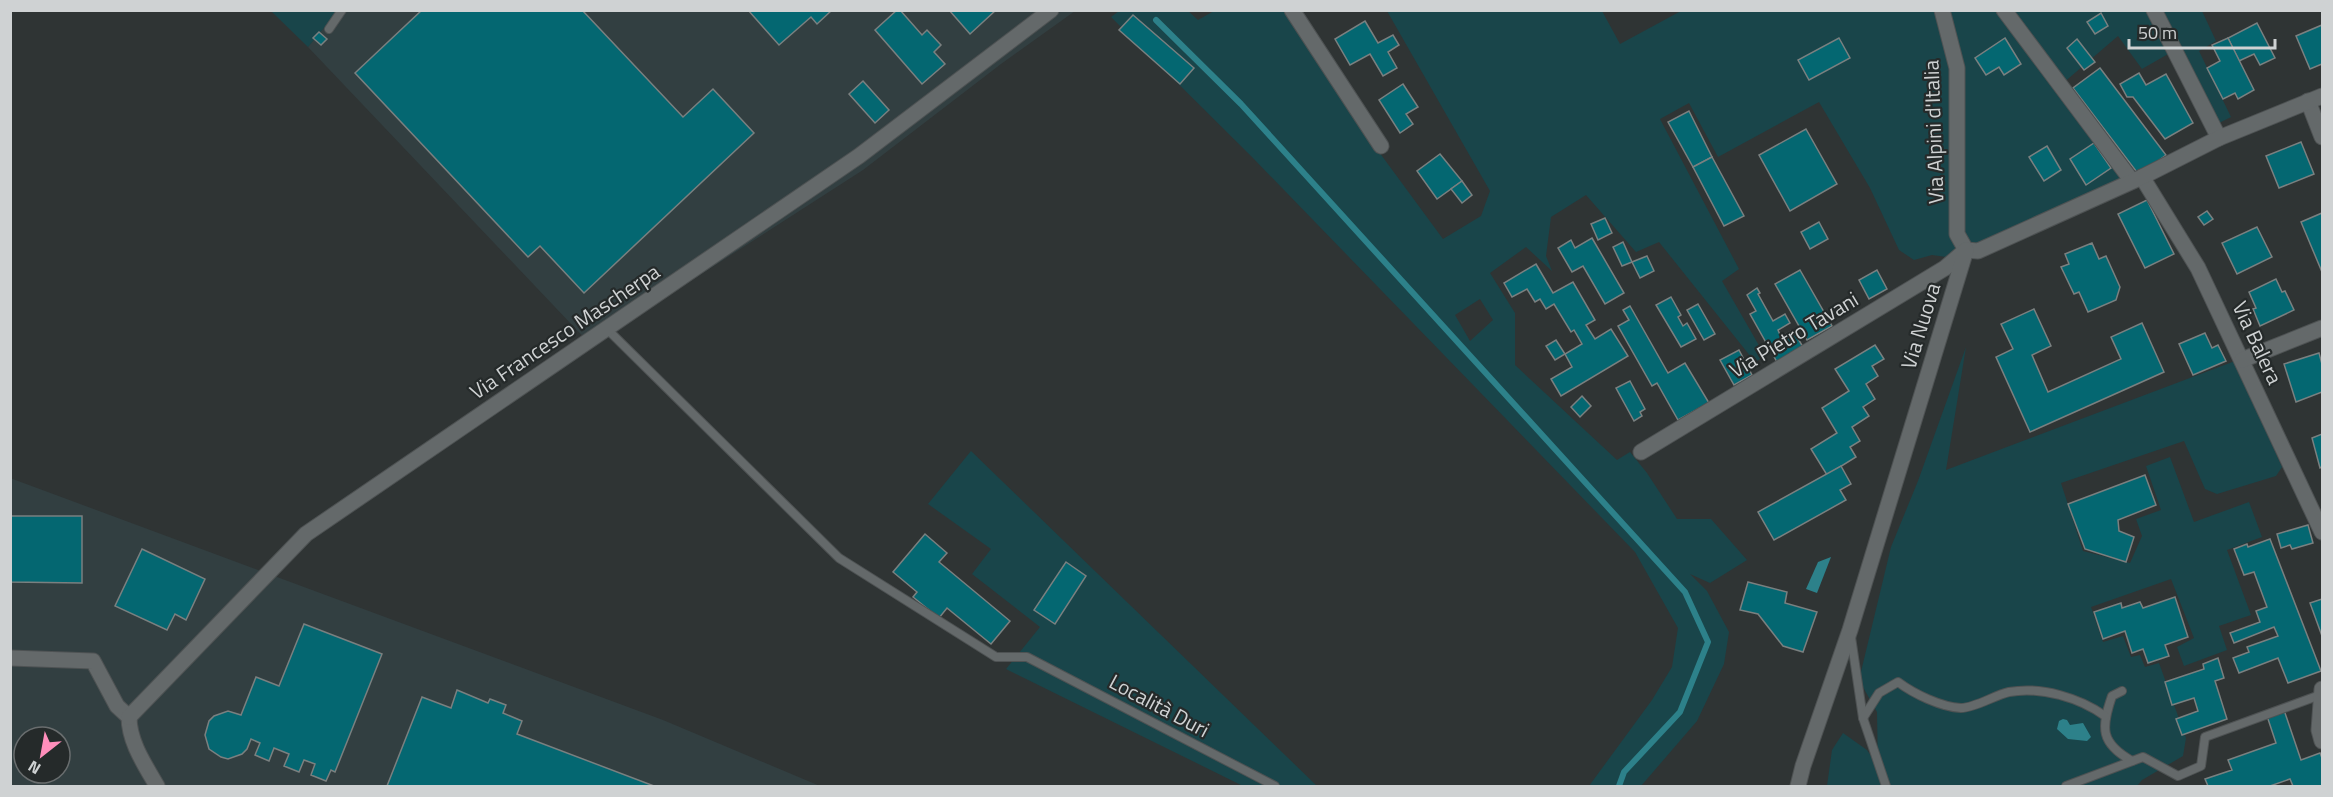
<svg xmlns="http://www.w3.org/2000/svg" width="2333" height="797" font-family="'Titillium Web',sans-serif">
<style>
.built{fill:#323f41;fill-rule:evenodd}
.green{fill:#19454a;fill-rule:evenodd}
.water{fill:#2d818a}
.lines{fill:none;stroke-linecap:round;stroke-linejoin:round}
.stream{stroke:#2d818a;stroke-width:6}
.building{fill:#046771;stroke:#7a8080;stroke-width:1.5}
.lane-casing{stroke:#4e5253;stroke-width:10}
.street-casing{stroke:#4e5253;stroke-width:17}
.lane{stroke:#64696a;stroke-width:8}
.street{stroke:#64696a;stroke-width:15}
.labels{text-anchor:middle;stroke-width:4.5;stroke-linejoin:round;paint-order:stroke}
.street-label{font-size:21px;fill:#cfd2d3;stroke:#252a2a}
</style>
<rect width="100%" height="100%" fill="#2f3434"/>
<g class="built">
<path d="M338 10 1075 11 1001 64 863 170 591 345 308 47Z"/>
<path d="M10 478 663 720 820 786H11ZM24 737H60V773H24Z"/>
</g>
<g class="green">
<path d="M1187 10 1198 20 1214 11H1285L1368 137 1443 239 1481 216 1490 191 1387 11H1602L1620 44 1681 11H2202L2216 41 2199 51 2231 117 2215 125 2175 50 2142 69 2118 36 2062 84 2132 178 1961 259 1932 255 1914 260 1899 250 1870 188 1819 102 1718 157 1689 103 1660 119 1739 269 1722 281 1765 356 1755 362 1659 242 1636 252 1586 195 1551 217 1546 256 1552 271 1526 247 1490 273 1515 313V365L1617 460 1630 452 1647 473 1677 519H1711L1747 560 1710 583 1690 574 1707 591 1729 632 1724 664 1697 721 1641 786H1589L1652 700 1672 667 1678 628 1635 552 1252 157 1111 17 1119 11ZM1480 299 1493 320 1470 341 1455 315Z"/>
<path d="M271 11H338L308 47Z"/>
<path d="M1966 347 1946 470 2235 361 2282 467 2276 476 2217 494 2205 489 2184 441 2061 483 2083 551 2130 563 2142 536 2136 519 2161 510 2146 466 2170 457 2194 522 2249 502 2262 537 2227 550 2251 615 2219 626 2227 650 2184 666 2177 647 2194 638 2171 579 2091 607 2103 642 2123 636 2131 657 2140 655 2145 667 2159 663 2186 738 2183 756 2142 780 2137 786H1827L1832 750 1843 733 1867 750 1878 766 1877 712 1859 680 1891 547 1918 481Z"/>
<path d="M971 451 1317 786H1243L1006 669 1040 627 972 574 991 549 928 504Z"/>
</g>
<g class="water">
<path d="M1831 557 1817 593 1806 589 1818 562Z"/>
<path d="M2063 719 2067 720 2070 725 2083 723 2091 737 2087 741 2068 739 2057 729 2059 721Z"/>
</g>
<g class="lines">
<path class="stream" d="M1156 20 1241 104 1685 592 1708 642 1680 712 1624 772 1619 786"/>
</g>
<g class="building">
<path d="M422 10H582L683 117 713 89 754 133 584 293 540 246 528 257 355 73Z"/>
<path d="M748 10H832L817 24 811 17 779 45Z"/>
<path d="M897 10H900L922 35 927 30 941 45 934 52 945 64 922 84 875 30Z"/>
<path d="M949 10H996L970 34Z"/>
<path d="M2101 13 2108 26 2095 34 2087 22Z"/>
<path d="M1133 15 1194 68 1180 84 1119 30Z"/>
<path d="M1365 21 1378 43 1393 35 1399 45 1388 52 1397 68 1383 76 1370 54 1350 65 1335 39Z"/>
<path d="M2257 23 2275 58 2260 65 2254 54 2239 61 2228 38Z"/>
<path d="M2322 25V64L2310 69 2296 36Z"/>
<path d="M319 32 327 39 321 45 313 38Z"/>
<path d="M1839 38 1850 58 1809 80 1798 60Z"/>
<path d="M2005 38 2021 64 2004 75 1999 67 1986 75 1975 58Z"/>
<path d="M2228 38 2254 90 2238 99 2235 93 2223 99 2207 68 2220 61 2212 45Z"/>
<path d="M2077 39 2095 62 2084 70 2067 48Z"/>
<path d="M2100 68 2166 155 2139 175 2073 88Z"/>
<path d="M2139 73 2146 85 2166 74 2193 123 2165 139 2133 97H2127L2120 84Z"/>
<path d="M863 81 889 110 875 123 849 94Z"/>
<path d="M1403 84 1418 107 1406 114 1413 124 1400 133 1379 100Z"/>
<path d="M1689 111 1712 157 1693 167 1668 122Z"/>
<path d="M1806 129 1837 184 1790 211 1759 155Z"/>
<path d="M2301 142 2314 174 2279 188 2266 156Z"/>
<path d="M2094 143 2111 168 2086 185 2070 159Z"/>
<path d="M2047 146 2061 170 2044 181 2029 157Z"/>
<path d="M1440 154 1462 181 1437 199 1417 171Z"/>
<path d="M1712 157 1744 216 1724 226 1693 167Z"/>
<path d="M1462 181 1472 195 1462 203 1451 189Z"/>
<path d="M2147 200 2174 254 2145 268 2118 214Z"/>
<path d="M2207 211 2213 219 2204 225 2198 217Z"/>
<path d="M2322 213V272L2301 222Z"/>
<path d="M1605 218 1612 233 1598 240 1591 224Z"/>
<path d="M1819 222 1828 239 1810 249 1801 232Z"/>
<path d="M2257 227 2272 257 2237 274 2222 243Z"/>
<path d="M1592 238 1624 293 1605 304 1583 266 1572 272 1558 248 1571 240 1575 248Z"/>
<path d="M1623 242 1632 262 1622 266 1613 247Z"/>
<path d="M2092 243 2099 259 2106 256 2120 287 2116 300 2088 312 2079 292 2074 294 2061 267 2069 264 2065 254Z"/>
<path d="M1647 256 1654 271 1640 278 1632 262Z"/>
<path d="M1536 264 1553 293 1573 282 1595 320 1586 325 1595 339 1611 329 1628 356 1561 396 1551 379 1572 367 1565 354 1582 344 1574 330 1571 332 1554 304 1546 309 1540 299 1535 302 1527 289 1512 297 1504 283Z"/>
<path d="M1800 270 1832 326 1807 340 1775 284Z"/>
<path d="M1877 270 1887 289 1869 299 1859 280Z"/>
<path d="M2276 279 2282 292 2285 291 2294 310 2260 326 2253 309 2256 308 2249 292Z"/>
<path d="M1757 288 1760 293 1758 294 1773 321 1785 314 1790 323 1778 330 1781 337 1793 330 1803 347 1777 362 1750 314 1756 311 1747 295Z"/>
<path d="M1671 297 1681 315 1678 317 1683 326 1687 323 1696 339 1681 347 1656 305Z"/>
<path d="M1698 304 1715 334 1704 340 1687 310Z"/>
<path d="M1630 306 1668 373 1685 363 1709 403 1678 420 1657 383 1652 386 1618 326 1629 320 1623 310Z"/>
<path d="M2034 309 2051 346 2032 355 2048 392 2121 359 2111 337 2142 323 2164 372 2030 432 1996 357 2013 349 2001 324Z"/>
<path d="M2205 333 2212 348 2218 345 2226 361 2193 375 2179 344Z"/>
<path d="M1556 340 1565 354 1555 360 1546 346Z"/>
<path d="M1875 345 1884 359 1872 366 1878 376 1866 384 1875 399 1863 407 1869 416 1852 427 1860 441 1850 447 1856 457 1827 475 1811 449 1837 433 1822 408 1849 391 1835 369Z"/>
<path d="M1739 350 1752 375 1734 385 1720 360Z"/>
<path d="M2319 353 2322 364V392L2296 402 2284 364Z"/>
<path d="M1630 381 1645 409 1640 412 1642 416 1634 421 1616 388Z"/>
<path d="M1582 396 1591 406 1580 417 1571 407Z"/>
<path d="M2322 434V467L2320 468 2312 438Z"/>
<path d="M1841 466 1851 484 1840 490 1846 500 1774 540 1758 512Z"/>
<path d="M2145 475 2156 505 2118 520 2119 531 2134 537 2126 562 2085 549 2068 504Z"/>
<path d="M10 516H82V583L10 582Z"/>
<path d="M2308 525 2313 543 2292 549 2290 545 2281 548 2277 534Z"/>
<path d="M925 534 947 553 939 562 1010 621 991 644 947 608 939 618 913 597 917 592 893 572Z"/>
<path d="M2270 539 2321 671 2288 683 2278 658 2239 673 2233 658 2249 652 2247 647 2278 636 2274 627 2234 643 2230 633 2260 622 2256 611 2267 607 2254 572 2244 575 2234 549 2247 544 2248 547Z"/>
<path d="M142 549 205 579 186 620 175 614 167 630 115 606Z"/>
<path d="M1066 562 1086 576 1055 624 1034 610Z"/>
<path d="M1748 582 1787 592 1785 603 1817 612 1803 652 1783 646 1758 614 1740 610Z"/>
<path d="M2175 597 2188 637 2165 645 2169 656 2148 663 2143 649 2132 653 2125 631 2103 639 2094 612 2121 603 2122 608 2140 602 2143 608Z"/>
<path d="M2322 599V636L2310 603Z"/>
<path d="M304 624 382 654 335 772 331 770 326 781 311 775 315 764 304 760 299 772 284 766 289 754 274 748 269 761 255 755 260 743 251 739 247 749 242 754 228 759 221 757 209 749 205 735 209 721 214 716 228 711 241 715 256 677 279 686Z"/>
<path d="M2218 658 2224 678 2215 681 2227 719 2182 735 2176 719 2198 711 2194 698 2172 705 2165 682 2204 669 2203 664Z"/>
<path d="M457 690 488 703 490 699 506 705 503 713 522 721 517 734 654 786H387L422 697 451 708Z"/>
<path d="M2284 710 2301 760 2320 753 2322 758V786H2293L2290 779 2270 786H2208L2205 779 2232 770 2228 760 2276 743 2267 716Z"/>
</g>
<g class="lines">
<defs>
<g id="lane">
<path d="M329 29 342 10"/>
<path d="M607 329 839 558 996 657H1027L1275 786"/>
<path d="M1851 637 1863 718 1886 786"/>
<path d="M2122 691 2112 696C2101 728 2100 743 2132 761"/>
<path d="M1863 718 1879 693 1898 682C1914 694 1941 707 1961 708 1975 708 1995 695 2009 692 2041 686 2080 698 2105 716"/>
<path d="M2066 786 2143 757 2178 776 2201 766 2205 737 2320 695"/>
</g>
<g id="street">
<path d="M1292 10 1381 146"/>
<path d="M1942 10 1957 68V234L1966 250"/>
<path d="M2004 10 2132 181"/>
<path d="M2154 10 2219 138"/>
<path d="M2308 101 2322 137"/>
<path d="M2142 177 2198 268 2322 532"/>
<path d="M1966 250 1978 251 2142 177 2219 138 2322 96"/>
<path d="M2242 360 2322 328"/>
<path d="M1641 452 1945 268 1966 250"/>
<path d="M10 658 93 661 117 706 129 717C129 742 145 765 157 786"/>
<path d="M2322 689 2319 730 2322 741"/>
<path d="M129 717 306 534 859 156 1051 10"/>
<path d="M1798 786 1803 766 1850 630 1966 250"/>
</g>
</defs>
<use href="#lane" class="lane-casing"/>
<use href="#street" class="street-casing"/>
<use href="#lane" class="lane"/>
<use href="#street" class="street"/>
</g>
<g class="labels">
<g class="street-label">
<text transform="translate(1934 132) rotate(-92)" y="7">Via Alpini d'Italia</text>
<text transform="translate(1921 326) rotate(-73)" y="7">Via Nuova</text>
<text transform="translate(565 332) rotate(-34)" y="7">Via Francesco Mascherpa</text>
<text transform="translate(1794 335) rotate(-31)" y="7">Via Pietro Tavani</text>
<text transform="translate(2257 343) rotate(65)" y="7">Via Balera</text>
<text transform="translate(1159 706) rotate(28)" y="7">Località Duri</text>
</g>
</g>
<rect width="2333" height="797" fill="none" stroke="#cfd2d3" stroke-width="24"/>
<g transform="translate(42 755) rotate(211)"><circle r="28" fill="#252a2a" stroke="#696d6e" stroke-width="1.5"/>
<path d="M0-4.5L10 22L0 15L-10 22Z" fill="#ff8ebb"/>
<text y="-9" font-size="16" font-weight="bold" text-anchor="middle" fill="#cfd2d3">N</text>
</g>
<path d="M2129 39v9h146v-9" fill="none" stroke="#cfd2d3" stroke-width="3"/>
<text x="2138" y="39" font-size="18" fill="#cfd2d3" stroke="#252a2a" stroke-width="4.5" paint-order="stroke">50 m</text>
</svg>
